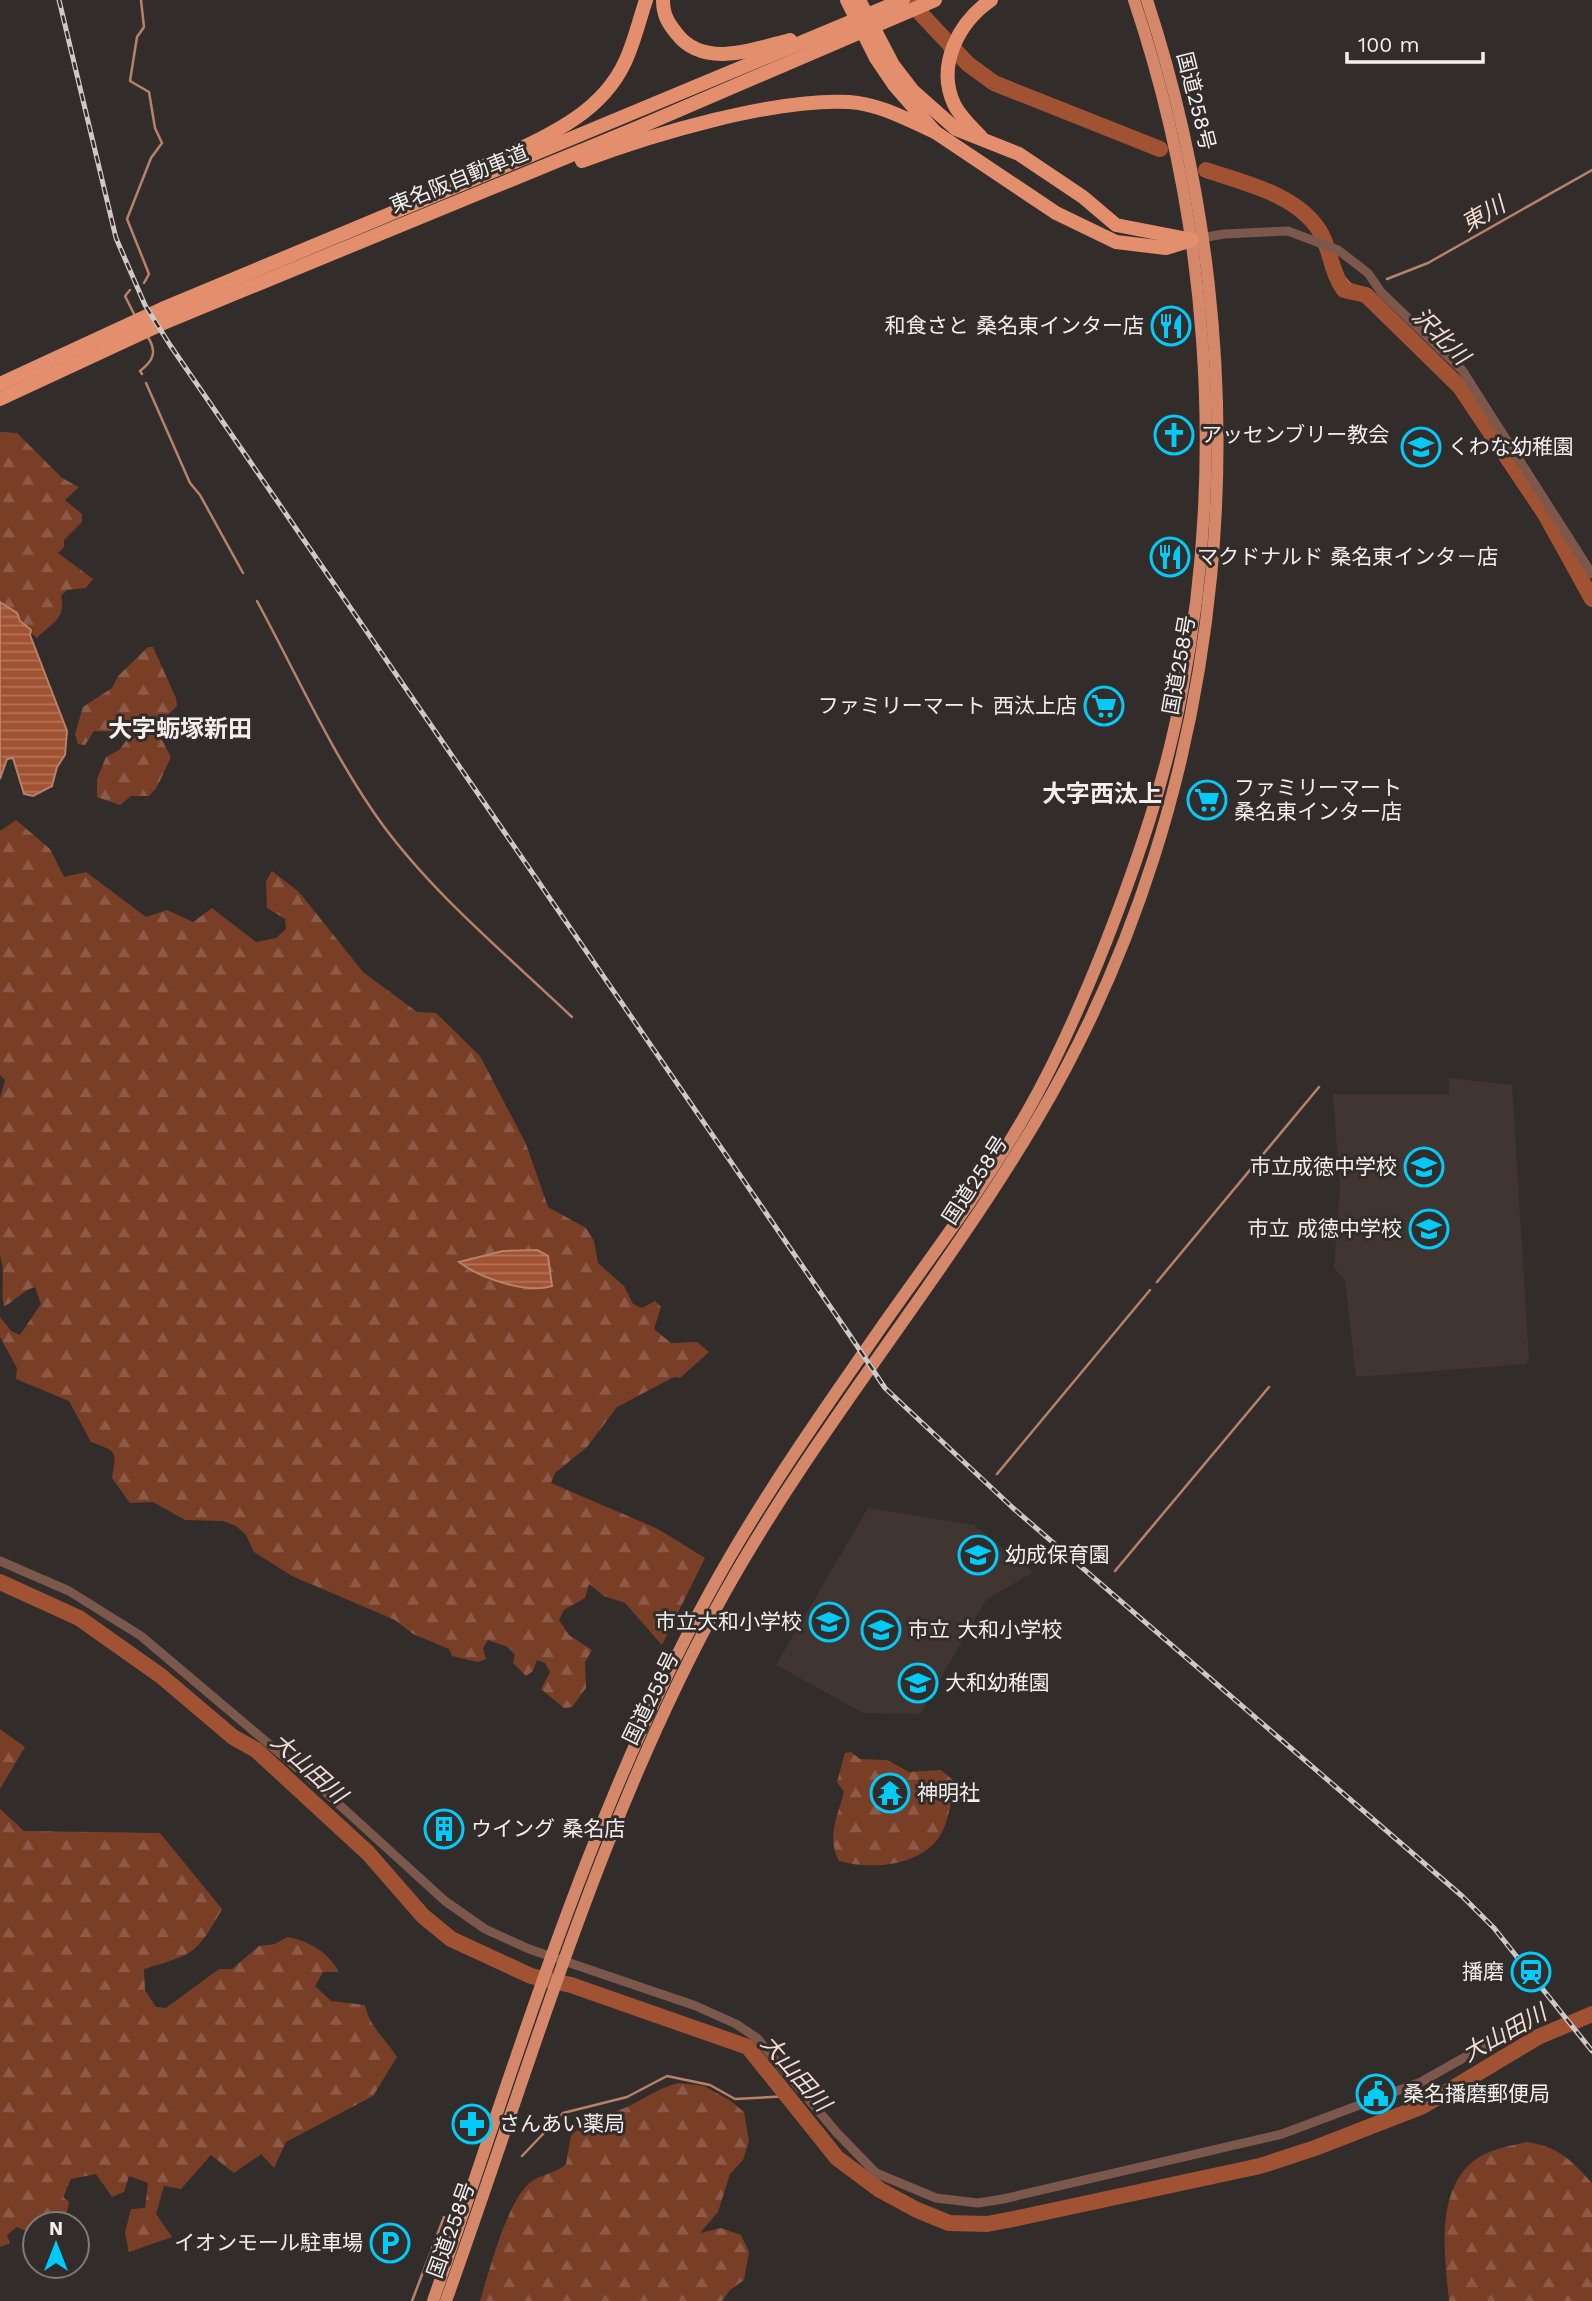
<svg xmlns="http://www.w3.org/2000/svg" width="1592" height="2301" font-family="'Work Sans','Noto Sans JP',sans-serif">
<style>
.built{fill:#403530}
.forest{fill:url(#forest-firs)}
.water{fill:url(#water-rules);stroke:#b9816a;stroke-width:2}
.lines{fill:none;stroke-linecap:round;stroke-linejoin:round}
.stream{stroke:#b9816a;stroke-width:2.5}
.river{stroke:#a05232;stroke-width:16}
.tertiary{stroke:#7b584b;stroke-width:9}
.trunk{stroke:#d48869;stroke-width:12}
.motorway{stroke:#e38f6e;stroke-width:14}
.rail-casing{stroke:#cdc9c8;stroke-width:5}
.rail{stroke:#322d2b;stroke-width:2.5;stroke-dasharray:8;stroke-linecap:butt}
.labels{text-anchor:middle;stroke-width:6;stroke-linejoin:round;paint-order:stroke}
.street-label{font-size:21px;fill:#f3efee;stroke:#322d2b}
.poi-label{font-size:21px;fill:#f3efee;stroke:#322d2b;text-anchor:start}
.water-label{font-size:23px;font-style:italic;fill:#f4ddd4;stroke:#322d2b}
.quarter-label{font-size:24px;font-weight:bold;fill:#f3efee;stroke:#322d2b}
</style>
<defs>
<pattern id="forest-firs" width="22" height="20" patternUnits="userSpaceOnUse" patternTransform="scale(1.75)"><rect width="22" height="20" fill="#793e26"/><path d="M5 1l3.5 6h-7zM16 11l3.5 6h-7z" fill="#8c5a46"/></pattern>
<pattern id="water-rules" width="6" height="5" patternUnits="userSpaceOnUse" patternTransform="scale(1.75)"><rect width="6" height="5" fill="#a05232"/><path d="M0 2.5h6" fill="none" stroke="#b2745a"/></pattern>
</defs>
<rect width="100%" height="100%" fill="#322d2b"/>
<g class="built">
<path d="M1449 1078 1512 1085 1529 1359 1526 1364 1356 1377 1345 1280 1334 1268 1340 1189 1333 1094H1449Z"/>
<path d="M868 1508 974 1525 1033 1572 986 1600 920 1714 863 1713 776 1665Z"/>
</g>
<g class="forest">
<path d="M0 432 17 433 62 478 79 487 65 500 82 514V522L64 540V547L58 553 93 579 86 588 67 590 61 596C67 619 50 624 37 638 22 626 20 613 0 602Z"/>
<path d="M148 647H153L176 698 177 706 155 727 171 757 157 787 149 796H131L120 805 97 797V779L106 757 119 750 126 741 125 732 94 731 85 745 78 744 75 734 83 707 112 688 118 676Z"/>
<path d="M16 820 50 849 64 877 86 872 146 917 167 910 193 922 212 908 256 942 276 938 286 929 285 919 267 908 266 881 272 871 299 892 363 972 417 1012 436 1013 480 1056 526 1144 548 1207 586 1228 594 1241 598 1263 624 1286 633 1304 642 1308 655 1301 661 1307 654 1329 671 1343 697 1342 709 1352 680 1378 674 1377 617 1407 587 1447 555 1473 551 1483 658 1529 705 1558 662 1645 625 1603 604 1596 589 1584 585 1598 564 1610 559 1620 569 1635 592 1650 585 1662 586 1688 572 1707 564 1708 541 1689 550 1672 545 1663 537 1660 533 1671 526 1676 513 1663 515 1655 508 1647 488 1640 483 1648 486 1659 478 1662 452 1656 449 1649 413 1634 395 1620 292 1576 254 1552 246 1535 236 1526 223 1521 185 1520 153 1502 130 1503 112 1478C117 1449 117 1452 91 1442L69 1401 16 1379 17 1368 0 1337V1317L11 1331 20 1335 41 1304 35 1287C21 1291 16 1301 4 1306 0 1289 6 1273 0 1256V1098L5 1080 0 1075V831Z"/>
<path d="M0 1729 25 1747 0 1789Z"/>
<path d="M851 1752 860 1759 887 1760 909 1772 941 1770 955 1782C951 1799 949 1820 941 1834 922 1867 870 1870 839 1861 826 1838 838 1815 844 1792L837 1782 845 1753Z"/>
<path d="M0 1809 24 1831 160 1833 222 1909C196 1955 194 1954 144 1969L145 1990 156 2007 166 2008 219 1969H232L259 1946 275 1944 287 1937C308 1940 329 1953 339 1972H323L315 1986 331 2001 365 2005C369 2026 384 2037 397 2057L373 2096 286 2142 274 2168 261 2154 234 2173 211 2155 181 2189 164 2186 156 2214 172 2237 129 2252 125 2233 131 2209 145 2208 148 2183 129 2176 124 2192 112 2197 96 2174 71 2179 63 2197 69 2202 65 2224H35V2235L17 2227 7 2235 10 2243 0 2247Z"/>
<path d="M679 2083 704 2086 731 2101 744 2112 749 2141 743 2160 730 2174 718 2212 700 2233 721 2228 741 2235 749 2252 744 2280 730 2290 722 2301H480C489 2272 507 2199 532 2181 542 2174 557 2173 566 2164L571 2136C591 2115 605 2117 629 2106 646 2098 660 2087 679 2083Z"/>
<path d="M1527 2142C1559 2147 1570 2159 1592 2183V2301H1449C1445 2259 1434 2190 1475 2160 1490 2149 1508 2146 1527 2142Z"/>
</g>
<g class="water">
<path d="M0 602 17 613 20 621 31 630 30 635 67 731 65 755 57 767 52 786 33 796 24 794 13 758 7 759 0 779Z"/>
<path d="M537 1250 548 1256 552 1286C526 1294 480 1278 459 1262L503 1251Z"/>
</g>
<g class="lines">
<g class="stream">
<path d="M141 0 144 27 137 37 130 81 149 92 155 128 162 143 151 158 127 219 149 274 144 283"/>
<path d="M1331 268 1337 269 1350 284 1359 287"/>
<path d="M1387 279 1428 263 1592 170"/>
<path d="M130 290 125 296 135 316"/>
<path d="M142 374 140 371C154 360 157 352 148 337"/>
<path d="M146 383 190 483 200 495 243 573"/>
<path d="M257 601C296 673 334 758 382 824 435 896 507 955 572 1017"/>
<path d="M1157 1282 1319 1087"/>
<path d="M997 1474 1150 1290"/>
<path d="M1115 1571 1269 1387"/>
<path d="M522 2156 563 2113 627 2097 667 2076 710 2085 735 2099 789 2096"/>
<path d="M412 2301 444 2217"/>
</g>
<g class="river">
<path d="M908 0 968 64 994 83 1160 149"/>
<path d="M1206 170C1244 183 1296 194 1319 230 1331 248 1330 271 1344 290L1366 295 1460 387 1545 514 1592 599"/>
<path d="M0 1582 79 1618 161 1676 233 1737 256 1750 368 1853 423 1916 451 1939 531 1976 571 1985 748 2047 837 2158 880 2190 917 2210 949 2223 987 2224 1018 2218 1260 2166 1315 2148 1423 2106 1538 2037 1592 2014"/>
</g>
<g class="tertiary">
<path d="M1196 239 1224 234 1288 231 1338 250 1368 273 1381 292 1462 370 1592 574"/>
<path d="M0 1561 69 1591 141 1636 321 1788 445 1901 485 1929 529 1949 696 2006 736 2024 757 2038 837 2133 876 2173 936 2198 978 2203 1003 2199 1282 2134 1421 2082 1518 2027"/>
</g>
<g class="trunk">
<path d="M433 2301C517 2061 588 1815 710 1592 762 1497 825 1408 887 1319 935 1251 986 1184 1027 1112 1058 1058 1083 1000 1106 942 1138 860 1166 778 1182 691 1226 463 1208 220 1134 0"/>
<path d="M446 2301C532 2062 601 1815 725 1592 817 1428 939 1284 1035 1123 1235 787 1268 368 1147 0"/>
</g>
<g class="motorway">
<path d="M663 0C663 15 668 23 677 34 704 69 755 49 790 40"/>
<path d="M847 0 876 58 895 86 935 132 1056 213 1116 242 1166 248 1192 240"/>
<path d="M859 0 893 65 913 91 956 129 1019 154 1083 197 1116 225 1188 239"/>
<path d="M981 137C972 127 960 117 954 104 936 65 959 22 991 0"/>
<path d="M582 161C653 134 775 98 849 102 880 104 908 120 935 132"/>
<path d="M487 164C539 139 599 118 625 62 634 43 639 21 646 0"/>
<path d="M0 384 162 309 903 0"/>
<path d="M0 399 168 321 637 128 935 0"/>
</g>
<defs>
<path id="rail" d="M59 0 116 238 145 305 170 345 849 1334 885 1388 1013 1508 1462 1896 1494 1928 1592 2051"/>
</defs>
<use href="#rail" class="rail-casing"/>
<use href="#rail" class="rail"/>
</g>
<defs>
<symbol id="restaurant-ring" viewBox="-11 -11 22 22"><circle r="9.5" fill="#322d2b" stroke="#03cbf9" stroke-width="1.5"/><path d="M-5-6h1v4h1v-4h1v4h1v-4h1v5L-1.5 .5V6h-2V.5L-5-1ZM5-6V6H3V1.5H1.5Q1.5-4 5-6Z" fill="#03cbf9"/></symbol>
<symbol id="church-ring" viewBox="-11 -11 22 22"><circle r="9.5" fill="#322d2b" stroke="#03cbf9" stroke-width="1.5"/><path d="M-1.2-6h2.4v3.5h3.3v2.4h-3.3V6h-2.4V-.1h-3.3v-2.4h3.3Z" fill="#03cbf9"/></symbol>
<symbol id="school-ring" viewBox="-11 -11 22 22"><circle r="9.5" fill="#322d2b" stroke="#03cbf9" stroke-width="1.5"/><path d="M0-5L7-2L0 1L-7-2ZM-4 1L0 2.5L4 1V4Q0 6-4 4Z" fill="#03cbf9"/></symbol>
<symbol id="supermarket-ring" viewBox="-11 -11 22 22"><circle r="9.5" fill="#322d2b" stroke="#03cbf9" stroke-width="1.5"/><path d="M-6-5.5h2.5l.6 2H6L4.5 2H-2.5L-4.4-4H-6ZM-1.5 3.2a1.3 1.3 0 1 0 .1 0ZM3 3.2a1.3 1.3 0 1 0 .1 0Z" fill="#03cbf9"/></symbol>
<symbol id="temple-ring" viewBox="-11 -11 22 22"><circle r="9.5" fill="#322d2b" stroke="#03cbf9" stroke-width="1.5"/><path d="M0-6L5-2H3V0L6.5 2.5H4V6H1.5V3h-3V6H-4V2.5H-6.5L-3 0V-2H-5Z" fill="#03cbf9"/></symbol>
<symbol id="building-ring" viewBox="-11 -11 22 22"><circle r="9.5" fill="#322d2b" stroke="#03cbf9" stroke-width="1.5"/><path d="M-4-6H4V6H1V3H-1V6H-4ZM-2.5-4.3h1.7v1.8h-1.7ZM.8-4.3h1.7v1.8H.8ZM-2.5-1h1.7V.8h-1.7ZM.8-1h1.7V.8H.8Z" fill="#03cbf9"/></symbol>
<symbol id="station-ring" viewBox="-11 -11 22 22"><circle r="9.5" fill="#322d2b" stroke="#03cbf9" stroke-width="1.5"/><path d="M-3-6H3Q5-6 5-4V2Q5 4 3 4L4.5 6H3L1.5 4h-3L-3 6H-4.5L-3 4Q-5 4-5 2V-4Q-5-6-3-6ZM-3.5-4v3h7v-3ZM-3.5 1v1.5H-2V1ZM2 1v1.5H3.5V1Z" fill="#03cbf9"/></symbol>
<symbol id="civic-ring" viewBox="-11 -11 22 22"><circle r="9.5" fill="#322d2b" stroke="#03cbf9" stroke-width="1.5"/><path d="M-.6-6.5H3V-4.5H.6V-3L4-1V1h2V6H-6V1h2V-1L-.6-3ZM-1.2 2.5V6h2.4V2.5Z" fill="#03cbf9"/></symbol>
<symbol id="pharmacy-ring" viewBox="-11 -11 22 22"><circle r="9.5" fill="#322d2b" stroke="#03cbf9" stroke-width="1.5"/><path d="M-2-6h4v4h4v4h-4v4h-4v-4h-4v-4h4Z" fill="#03cbf9"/></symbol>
<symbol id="parking-ring" viewBox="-11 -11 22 22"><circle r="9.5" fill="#322d2b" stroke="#03cbf9" stroke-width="1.5"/><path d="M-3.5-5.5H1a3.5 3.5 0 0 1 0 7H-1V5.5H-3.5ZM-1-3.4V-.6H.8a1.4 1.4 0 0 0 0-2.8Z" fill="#03cbf9"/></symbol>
</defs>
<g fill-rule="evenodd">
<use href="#restaurant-ring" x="1149" y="304" width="44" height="44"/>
<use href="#church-ring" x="1152" y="413" width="44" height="44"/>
<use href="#school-ring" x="1399" y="425" width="44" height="44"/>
<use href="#restaurant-ring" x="1148" y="535" width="44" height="44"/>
<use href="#supermarket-ring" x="1082" y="684" width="44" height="44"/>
<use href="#supermarket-ring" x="1185" y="778" width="44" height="44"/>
<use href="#school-ring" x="1402" y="1145" width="44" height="44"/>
<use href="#school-ring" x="1407" y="1207" width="44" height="44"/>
<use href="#school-ring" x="956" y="1533" width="44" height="44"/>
<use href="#school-ring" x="807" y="1600" width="44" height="44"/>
<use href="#school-ring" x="859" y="1608" width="44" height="44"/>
<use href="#school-ring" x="896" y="1661" width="44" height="44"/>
<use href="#temple-ring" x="868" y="1771" width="44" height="44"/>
<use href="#building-ring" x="422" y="1807" width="44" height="44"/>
<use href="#station-ring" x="1509" y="1950" width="44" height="44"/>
<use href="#civic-ring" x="1354" y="2072" width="44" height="44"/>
<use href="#pharmacy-ring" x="450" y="2102" width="44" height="44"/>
<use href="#parking-ring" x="368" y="2221" width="44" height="44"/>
</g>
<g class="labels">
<g class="street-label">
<text transform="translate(1196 101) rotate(76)" y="7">国道258号</text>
<text transform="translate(459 179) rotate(-22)" y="7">東名阪自動車道</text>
<text transform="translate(1179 665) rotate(-80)" y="7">国道258号</text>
<text transform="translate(975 1180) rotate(-57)" y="7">国道258号</text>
<text transform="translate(651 1698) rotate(-64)" y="7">国道258号</text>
<text transform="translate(451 2230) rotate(-70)" y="7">国道258号</text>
</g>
<g class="poi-label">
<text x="1144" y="333" text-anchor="end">和食さと 桑名東インター店</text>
<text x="1201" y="442">アッセンブリー教会</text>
<text x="1448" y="454">くわな幼稚園</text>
<text x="1197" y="564">マクドナルド 桑名東インタ－店</text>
<text x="1077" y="713" text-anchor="end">ファミリーマート 西汰上店</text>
<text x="1234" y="795">ファミリーマート<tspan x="1234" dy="24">桑名東インター店</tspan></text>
<text x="1397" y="1174" text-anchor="end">市立成徳中学校</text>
<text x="1402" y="1236" text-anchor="end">市立 成徳中学校</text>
<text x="1005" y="1562">幼成保育園</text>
<text x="802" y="1629" text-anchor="end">市立大和小学校</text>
<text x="908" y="1637">市立 大和小学校</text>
<text x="945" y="1690">大和幼稚園</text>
<text x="917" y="1800">神明社</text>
<text x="471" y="1836">ウイング 桑名店</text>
<text x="1504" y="1979" text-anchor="end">播磨</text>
<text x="1403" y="2101">桑名播磨郵便局</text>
<text x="499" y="2131">さんあい薬局</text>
<text x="363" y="2250" text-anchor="end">イオンモール駐車場</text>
</g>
<g class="water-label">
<text transform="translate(1483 214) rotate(-30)" y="8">東川</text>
<text transform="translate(1441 336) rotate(45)" y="8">沢北川</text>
<text transform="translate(309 1768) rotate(42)" y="8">大山田川</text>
<text transform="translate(1504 2033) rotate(-29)" y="8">大山田川</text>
<text transform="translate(796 2073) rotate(49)" y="8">大山田川</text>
</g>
<g class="quarter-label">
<text x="180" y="737">大字蛎塚新田</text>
<text x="1102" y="802">大字西汰上</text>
</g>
</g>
<g transform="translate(56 2245)"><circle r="33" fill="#322d2b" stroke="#7f7b79" stroke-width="2"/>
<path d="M0-5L12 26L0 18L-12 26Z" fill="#03cbf9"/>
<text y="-10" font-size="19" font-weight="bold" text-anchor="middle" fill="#f3efee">N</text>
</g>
<path d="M1347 52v10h136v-10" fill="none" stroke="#f3efee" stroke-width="3.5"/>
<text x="1358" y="52" font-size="21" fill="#f3efee" stroke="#322d2b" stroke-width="5" paint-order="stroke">100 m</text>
</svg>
